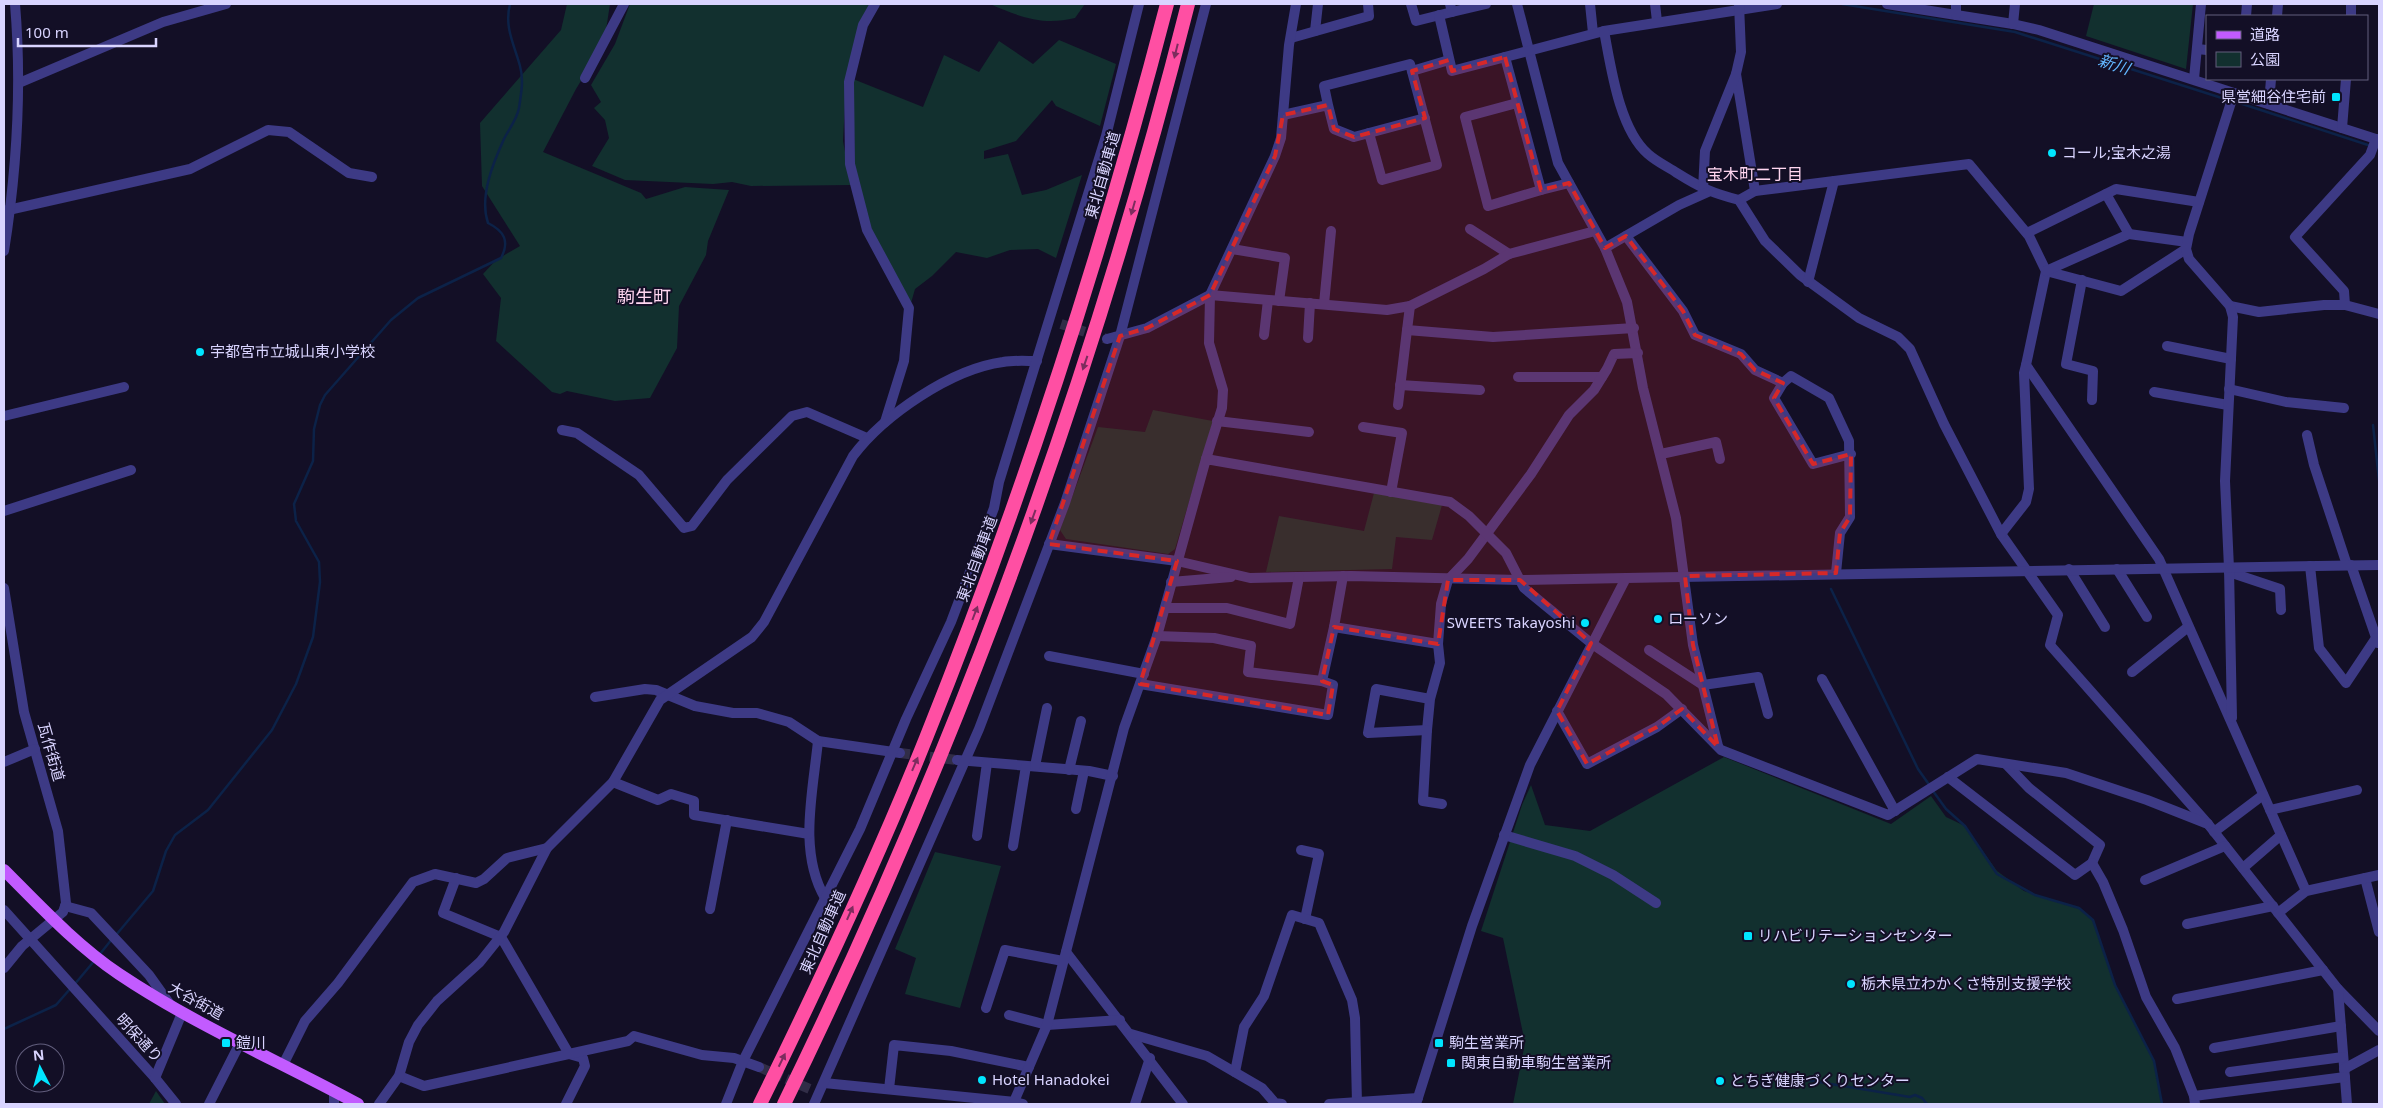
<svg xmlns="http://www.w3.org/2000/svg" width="2383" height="1108" font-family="'Noto Sans','Noto Sans JP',sans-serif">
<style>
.green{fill:#12302f}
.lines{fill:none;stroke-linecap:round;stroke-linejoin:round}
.stream{stroke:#0c2248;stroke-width:2.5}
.minor-tunnel{stroke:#312d47;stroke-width:10;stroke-dasharray:10 5;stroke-linecap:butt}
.minor{stroke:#3d3a85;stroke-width:10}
.major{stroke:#c25bff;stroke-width:12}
.highway{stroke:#ff4fa3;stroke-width:14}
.oneway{fill:#7d2c5e}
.marked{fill:#d62828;fill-opacity:0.2;stroke:#d62828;stroke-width:4;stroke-dasharray:10 6;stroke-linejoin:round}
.poi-dot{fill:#00e5ff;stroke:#130f26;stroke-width:2}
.labels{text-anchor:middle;stroke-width:4;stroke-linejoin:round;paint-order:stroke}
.poi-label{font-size:15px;fill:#d9d4ff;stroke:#130f26;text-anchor:start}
.street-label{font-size:15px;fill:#d9d4ff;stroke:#130f26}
.water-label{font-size:16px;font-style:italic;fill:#62b6ff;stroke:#130f26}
.neighbourhood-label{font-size:16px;fill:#ffd6f0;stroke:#130f26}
.quarter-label{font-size:18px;fill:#ffd6f0;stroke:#130f26}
</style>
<rect width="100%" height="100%" fill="#130f26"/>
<g class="green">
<path d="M567 4H610L604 43 576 89 543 152 641 193 646 199 685 187 729 190 708 241 706 255 679 306 677 348 650 398 615 401 567 391 560 394 552 392 496 341 501 298 483 274 496 260 520 246 482 186 480 123 561 30Z"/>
<path d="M630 4H873L846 85 843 141 851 185 751 186 732 182 713 184 625 180 592 166 609 138 605 120 594 108 601 102 591 85 615 44Z"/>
<path d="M990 4H1085L1075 18C1043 26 1020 17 990 4Z"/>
<path d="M2094 4H2193L2186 69 2086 36Z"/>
<path d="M1059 40 1116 64 1100 126 1056 106 1052 100 1016 141 984 151V159L1008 154 1022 195 1046 190 1082 175 1056 258 1038 249 1010 250 987 258 956 252 932 276 915 289 911 303 864 220 855 177 853 79 923 107 944 55 979 72 999 41 1033 64Z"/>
<path d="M1153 410 1213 421 1175 549 1168 554 1066 539 1060 530 1098 427 1145 432Z"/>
<path d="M1374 493 1442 505 1432 540 1396 537 1392 569 1266 572 1279 516 1364 531Z"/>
<path d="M1724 757 1891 824 1931 796 1946 817 1965 826 1997 871 2024 891 2079 908 2093 920 2115 985 2154 1061 2162 1104H1513L1525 1043 1503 938 1481 931 1522 805 1531 785 1545 825 1590 831Z"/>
<path d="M935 852 1001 866 960 1008 905 994 916 958 895 949Z"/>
<path d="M156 1091 165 1104H149Z"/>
</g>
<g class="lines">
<g class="stream">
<path d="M1842 4 2015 32 2228 100"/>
<path d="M2233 101 2371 146"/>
<path d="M2373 425 2379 480"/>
<path d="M1831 589 1918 769 1930 786"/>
<path d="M1933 791 1946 809 1965 826 1997 874 2035 895 2079 908 2093 920 2115 985 2154 1061 2162 1104"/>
<path d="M116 935 153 891 166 851 175 835 208 810 272 730 296 684 313 637 320 582 319 562 296 521 294 504 313 461 314 429 320 405 325 395 391 320 418 298 501 258C510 241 504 231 488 223 479 197 493 163 504 139 509 129 517 119 519 108 521 94 524 80 520 66 514 44 504 27 510 4"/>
<path d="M100 954 112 939"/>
<path d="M74 985 95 960"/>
<path d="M4 1029 56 1005 70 989"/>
<path d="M1770 1074 1910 1097 1915 1095 1922 1098 1927 1104"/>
</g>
<g class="minor-tunnel">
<path d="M1061 324 1107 339"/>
<path d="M900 753 957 760"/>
<path d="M759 1067 812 1090"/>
</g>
<g class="minor">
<path d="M875 4 863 25 849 82 850 164 867 230 909 308 904 361 885 422"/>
<path d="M1411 4 1416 21 1452 12 1450 4"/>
<path d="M1517 4 1558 163 1605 248 1627 302 1643 388 1676 518 1693 645 1718 746"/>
<path d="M1590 4 1593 33"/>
<path d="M1655 4 1657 21"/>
<path d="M1887 4 2013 24 2039 30 2379 140"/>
<path d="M1956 4V15"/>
<path d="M1452 12 1486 4"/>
<path d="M1439 15 1452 71 1604 31 1777 4"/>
<path d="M2246 16 2247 4"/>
<path d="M2277 16 2278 4"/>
<path d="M2351 16V4"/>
<path d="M2013 24 2015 4"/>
<path d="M1315 31 1318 4"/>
<path d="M1604 31C1611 67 1619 129 1648 154 1657 162 1668 167 1677 173 1701 188 1712 193 1739 200L1765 241 1800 275 1859 318 1898 337 1910 349 1944 424 2001 534 2058 615 2050 645 2208 824 2338 989 2379 1031"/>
<path d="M1291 38 1369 16 1368 4"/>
<path d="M2197 49 2207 50"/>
<path d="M1505 57 1541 190 1488 206 1465 117 1517 103"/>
<path d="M1412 71 1449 60"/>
<path d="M1736 74 1755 191 1739 200"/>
<path d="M585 78 624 4"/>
<path d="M2194 79 2201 4"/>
<path d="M19 83 163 22 226 4"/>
<path d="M2269 104 2271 79"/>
<path d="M1283 115 1328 105 1324 86 1410 64 1437 165 1382 180 1369 133 1354 137 1334 129 1328 105"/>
<path d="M2342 128 2346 79"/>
<path d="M1369 133 1425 118"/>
<path d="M1703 189 1705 151 1736 74 1741 52 1739 4"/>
<path d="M1541 190 1569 183"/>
<path d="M1755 191 1969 164 2029 236 2046 271 2026 365 2159 559 2306 891"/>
<path d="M2106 194 2129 234"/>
<path d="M4 211 190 169 268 130 289 132 349 173 372 177"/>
<path d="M1470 229 1509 254"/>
<path d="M2027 233 2116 189 2199 202"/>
<path d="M1626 236 1683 311 1695 335 1741 354 1755 370 1783 383"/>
<path d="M1605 248 1679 205 1708 192"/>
<path d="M1232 249 1285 258 1279 301"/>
<path d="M4 251C17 169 22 87 15 4"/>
<path d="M2046 271 2121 291 2186 249"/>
<path d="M2046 271 2129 234 2187 242"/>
<path d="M2082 280 2066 364 2093 371 2092 400"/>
<path d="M1808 282 1834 181"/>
<path d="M1324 304 1331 231"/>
<path d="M2345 305 2344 291 2295 237 2370 155 2376 139"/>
<path d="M1410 306 1484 269 1509 254 1595 231"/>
<path d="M2230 306 2259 312 2324 305H2345L2379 314"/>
<path d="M1264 335 1268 300"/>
<path d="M1308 338 1310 303"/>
<path d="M1107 339 1147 328 1210 295 1387 310 1410 306 1407 330 1493 337 1634 328"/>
<path d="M2167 346 2231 359"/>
<path d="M1518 377H1602"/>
<path d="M1400 385 1480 390"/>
<path d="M2229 389 2286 402 2344 408"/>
<path d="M2154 392 2228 405"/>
<path d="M1398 405 1407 330"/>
<path d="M4 416 124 387"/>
<path d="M1217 421 1309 432"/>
<path d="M1363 427 1402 433 1391 492"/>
<path d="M562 430 577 433 639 475 684 528 692 526 727 480 792 416 807 412 867 438"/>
<path d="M2307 435 2314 465 2347 565"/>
<path d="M1661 454 1716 442 1720 459"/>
<path d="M1206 459 1222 408 1223 390 1209 343 1210 295 1275 156 1281 138 1289 45 1296 4"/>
<path d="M4 511 131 470"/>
<path d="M2001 534 2026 502 2029 489 2024 373 2026 365"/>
<path d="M1049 544 1177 561 1250 578 1351 576 1520 580 1626 578"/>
<path d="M2351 565 2378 643"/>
<path d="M2310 566 2319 648 2346 683 2376 638"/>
<path d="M2069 569 2105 627"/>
<path d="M2117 569 2147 617"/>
<path d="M2229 572 2280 589 2281 610"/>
<path d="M1836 573 1840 533 1850 517 1849 441 1829 398 1791 376 1783 383 1774 398 1813 464 1851 454"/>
<path d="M1343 576 1334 627 1438 644"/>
<path d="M1171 582 1231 577"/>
<path d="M4 588 24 712 58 831 66 903 63 912 22 946 4 968"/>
<path d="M1165 608H1227L1290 624 1299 577"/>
<path d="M1649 650 1703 685 1758 677 1768 714"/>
<path d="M1049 656 1144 674"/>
<path d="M2132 672 2188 627"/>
<path d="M1822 679 1895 811"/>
<path d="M1322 681 1334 627"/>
<path d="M1140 684 1328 715 1333 685 1322 681 1248 672 1251 646 1214 638 1157 636"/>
<path d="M595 697 645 689 656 690 695 706 733 713H757L789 722 818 741 900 753"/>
<path d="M1430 699 1376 689 1368 733 1427 730 1430 699 1440 663 1438 644 1441 604 1448 580 1468 559 1531 474 1569 415 1594 390 1607 369 1614 354 1638 353"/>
<path d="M1557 711 1587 764 1657 727 1682 709"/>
<path d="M2232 718 2229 568 2225 481 2233 317 2230 306 2189 259 2186 249 2189 234 2234 93"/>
<path d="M1427 730 1423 801 1442 804"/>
<path d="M818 741C813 792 798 852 825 898"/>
<path d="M957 760 1089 771 1113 776"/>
<path d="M4 762 35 749"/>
<path d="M1035 766 1047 708"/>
<path d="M1069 770 1081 721"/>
<path d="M1948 777 2075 875 2092 863 2100 845 2029 788 2006 764"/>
<path d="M613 782 658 800 671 794 694 801V815L809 834"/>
<path d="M1076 809 1084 771"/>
<path d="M2270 810 2357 790"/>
<path d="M2214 832 2263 795"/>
<path d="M1504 835 1575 856 1613 875 1656 903"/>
<path d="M977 836 987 763"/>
<path d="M1013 846 1026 766"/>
<path d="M1301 850 1319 854 1305 919"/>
<path d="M2092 863 2103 882 2123 930 2146 997 2175 1048 2194 1096 2195 1104"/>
<path d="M2243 868 2281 835"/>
<path d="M456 878 443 913 501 937 569 1054 583 1058 585 1066 566 1104"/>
<path d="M2365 878 2379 932"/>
<path d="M2145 880 2225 846"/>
<path d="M65 906 91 913 149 975 169 1003"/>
<path d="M710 909 727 820"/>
<path d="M4 910 155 1078 176 1104"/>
<path d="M2278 913 2306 891 2379 875"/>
<path d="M2187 924 2273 906"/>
<path d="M1066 952 1183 1104"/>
<path d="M2338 989 2347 1104"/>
<path d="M2177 999 2323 970"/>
<path d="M986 1008 1005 950 1063 961"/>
<path d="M1009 1015 1047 1025 1120 1020"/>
<path d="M1131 1034 1207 1056 1262 1088 1275 1103 1282 1104"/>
<path d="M2214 1048 2341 1026"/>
<path d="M283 1065 305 1021 338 983 413 882 435 874 476 883 484 879 507 858 547 848"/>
<path d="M2344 1069 2379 1050"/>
<path d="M1235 1072 1244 1027 1264 996 1292 915 1319 923 1352 1000 1355 1018 1357 1104"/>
<path d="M2230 1072 2343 1057"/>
<path d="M399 1076 424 1086 628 1041 634 1036 702 1055 734 1058 759 1067"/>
<path d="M155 1078 182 1013"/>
<path d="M824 1083 1015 1102 1023 1104"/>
<path d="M889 1089 894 1045 951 1051 1029 1067"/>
<path d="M2194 1096 2345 1077"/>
<path d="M209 1104 240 1043"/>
<path d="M334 1104V1091"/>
<path d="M379 1104 399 1076 409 1042 418 1025 437 1001 480 962 504 932 547 848 613 782 660 700 752 637 764 622 853 456C884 415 951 369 1003 362 1014 360 1026 361 1037 361"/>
<path d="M726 1104 743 1061 860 829 906 719 951 622 994 508 999 482 1106 136 1139 4"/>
<path d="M814 1104 979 729 1065 503 1120 336 1206 4"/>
<path d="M1013 1104 1047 1025 1124 728 1157 636 1206 459 1450 502 1469 516 1506 553 1524 588 1591 643 1666 694 1721 750 1888 815 1977 759 2066 773 2147 800 2208 824"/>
<path d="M1135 1104 1150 1058"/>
<path d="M1329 1104 1418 1098"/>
<path d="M1416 1104 1472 926 1530 765 1626 578 2379 565"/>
</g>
<path class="major" d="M4 870C40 906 76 945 119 974 195 1025 279 1061 358 1104"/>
<g class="highway">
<path d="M760 1104C819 984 876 863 926 738 1022 499 1102 254 1167 4"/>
<path d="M784 1104C956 752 1092 384 1188 4"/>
</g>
</g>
<defs><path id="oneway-solid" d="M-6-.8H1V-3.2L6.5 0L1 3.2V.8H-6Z" transform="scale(1.25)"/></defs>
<g class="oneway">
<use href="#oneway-solid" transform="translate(1176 51) rotate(104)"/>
<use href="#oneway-solid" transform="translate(1133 208) rotate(106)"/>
<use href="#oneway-solid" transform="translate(1085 363) rotate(109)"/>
<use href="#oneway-solid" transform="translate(1033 517) rotate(110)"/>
<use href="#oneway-solid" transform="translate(975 613) rotate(-69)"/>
<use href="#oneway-solid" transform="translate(915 764) rotate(-67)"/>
<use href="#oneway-solid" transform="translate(850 913) rotate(-66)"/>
<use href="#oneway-solid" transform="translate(782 1060) rotate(-64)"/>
</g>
<path class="marked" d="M1505 57 1541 190 1569 183 1605 248 1626 236 1683 311 1695 335 1741 354 1755 370 1783 383 1774 398 1813 464 1851 454 1850 517 1840 533 1836 573 1685 576 1693 645 1718 747 1682 709 1657 727 1587 764 1557 711 1591 643 1520 580H1448L1438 644 1334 627 1322 681 1333 685 1328 715 1140 684 1177 561 1049 544 1120 336 1147 328 1210 295 1275 156 1283 115 1328 105 1334 129 1354 137 1369 133 1425 118 1412 71 1449 60 1452 71Z"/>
<g class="poi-dot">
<rect x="2331" y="92" width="10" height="10" rx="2.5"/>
<circle cx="2052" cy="153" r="5"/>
<circle cx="200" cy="352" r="5"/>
<circle cx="1658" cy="619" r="5"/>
<circle cx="1585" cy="623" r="5"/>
<rect x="1743" y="931" width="10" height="10" rx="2.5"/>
<circle cx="1851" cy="984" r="5"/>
<rect x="221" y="1038" width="10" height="10" rx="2.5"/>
<rect x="1434" y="1038" width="10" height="10" rx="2.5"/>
<rect x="1446" y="1058" width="10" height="10" rx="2.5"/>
<circle cx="982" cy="1080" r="5"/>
<circle cx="1720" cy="1081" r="5"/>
</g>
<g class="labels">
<g class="poi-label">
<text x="2326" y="102" text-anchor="end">県営細谷住宅前</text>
<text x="2062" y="158">コール;宝木之湯</text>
<text x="210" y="357">宇都宮市立城山東小学校</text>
<text x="1668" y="624">ローソン</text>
<text x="1575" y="628" text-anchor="end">SWEETS Takayoshi</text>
<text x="1758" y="941">リハビリテーションセンター</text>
<text x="1861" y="989">栃木県立わかくさ特別支援学校</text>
<text x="236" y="1048">鎧川</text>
<text x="1449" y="1048">駒生営業所</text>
<text x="1461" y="1068">関東自動車駒生営業所</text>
<text x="992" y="1085">Hotel Hanadokei</text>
<text x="1730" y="1086">とちぎ健康づくりセンター</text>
</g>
<g class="street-label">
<text transform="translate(1103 175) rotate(-74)" y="5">東北自動車道</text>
<text transform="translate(977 559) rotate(-70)" y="5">東北自動車道</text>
<text transform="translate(51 752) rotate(74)" y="5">瓦作街道</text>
<text transform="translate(823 932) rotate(-66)" y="5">東北自動車道</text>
<text transform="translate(196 1001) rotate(29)" y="5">大谷街道</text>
<text transform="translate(139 1038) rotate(47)" y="5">明保通り</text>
</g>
<g class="water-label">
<text transform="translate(2114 64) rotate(18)" y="6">新川</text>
</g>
<g class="neighbourhood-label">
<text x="1755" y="180">宝木町二丁目</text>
</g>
<g class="quarter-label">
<text x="644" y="303">駒生町</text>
</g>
</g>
<rect width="2383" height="1108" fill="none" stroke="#d9d4ff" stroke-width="10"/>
<rect x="2206" y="15" width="162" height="65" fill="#130f26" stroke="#625e7d"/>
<rect x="2216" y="31" width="25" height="8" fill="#c25bff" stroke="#625e7d"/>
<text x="2250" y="40" font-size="15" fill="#d9d4ff">道路</text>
<rect x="2216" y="52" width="25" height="15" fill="#12302f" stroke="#625e7d"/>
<text x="2250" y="65" font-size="15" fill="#d9d4ff">公園</text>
<g transform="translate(40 1068) rotate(354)"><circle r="24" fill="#130f26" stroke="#625e7d"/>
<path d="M0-4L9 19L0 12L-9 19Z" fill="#00e5ff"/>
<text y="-8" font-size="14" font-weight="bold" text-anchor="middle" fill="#d9d4ff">N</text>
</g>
<path d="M18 38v8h138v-8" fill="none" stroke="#d9d4ff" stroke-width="2.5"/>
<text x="25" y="38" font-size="15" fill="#d9d4ff" stroke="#130f26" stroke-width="4" paint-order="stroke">100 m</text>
</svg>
